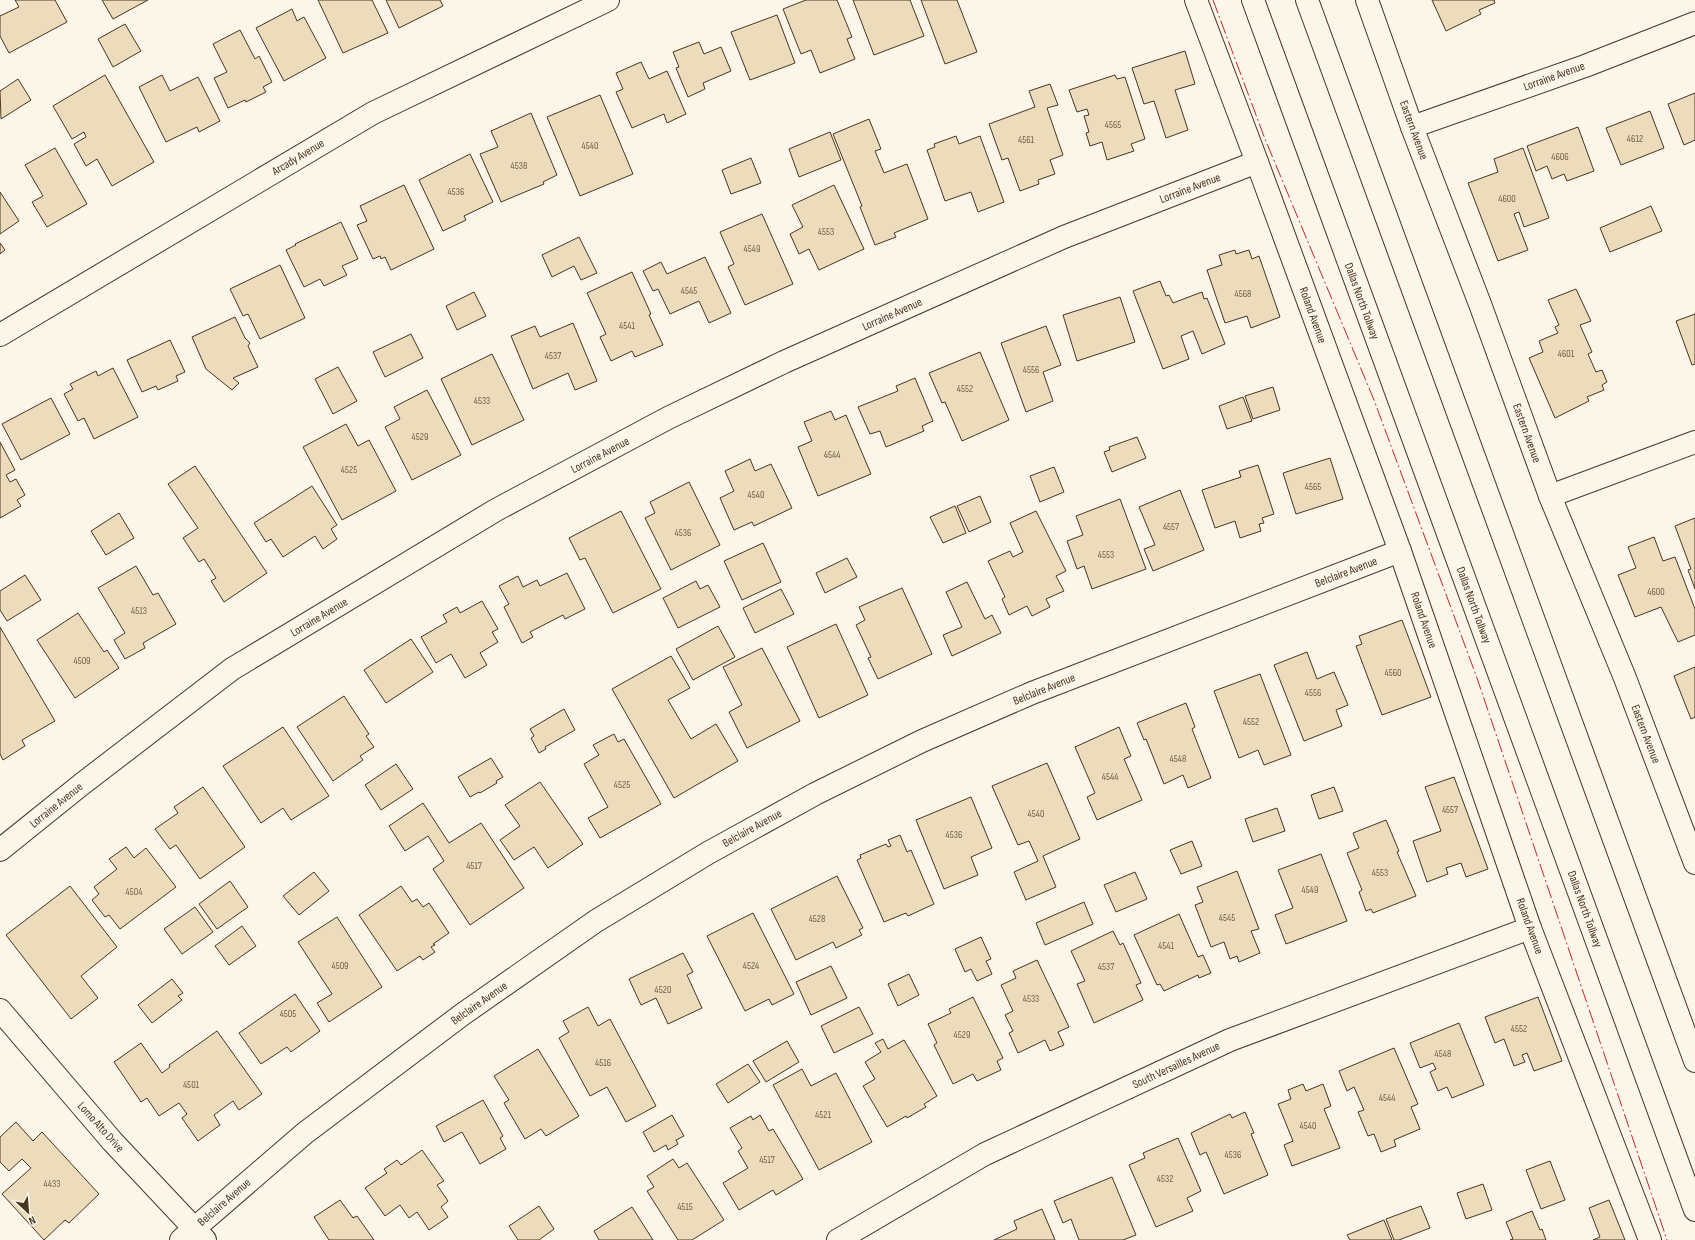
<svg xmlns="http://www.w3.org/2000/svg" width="1695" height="1240" font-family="'Sofia Sans Condensed',sans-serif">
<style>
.building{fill:#ecdcbc;stroke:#4a3520}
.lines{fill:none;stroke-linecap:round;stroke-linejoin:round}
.street-casing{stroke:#4a3520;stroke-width:24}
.secondary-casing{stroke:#4a3520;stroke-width:24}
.highway-casing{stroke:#4a3520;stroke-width:24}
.street{stroke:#fbf6e9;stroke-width:22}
.secondary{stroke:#fbf6e9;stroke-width:22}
.highway{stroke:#fbf6e9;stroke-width:22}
.power{stroke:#c62828;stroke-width:1;stroke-dasharray:14 3 2 3;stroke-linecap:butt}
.labels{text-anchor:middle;stroke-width:3;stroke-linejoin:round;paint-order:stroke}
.number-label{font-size:10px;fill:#725f47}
.street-label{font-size:12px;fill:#4a3520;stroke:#fbf6e9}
</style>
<rect width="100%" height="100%" fill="#fbf6e9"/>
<g class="building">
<path d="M15 0H55L67 22 9 53 0 36V16L19 7Z"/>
<path d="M102 0H148L113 19Z"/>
<path d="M318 0H372L388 33 343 53Z"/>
<path d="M386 0H440L443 6 399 28Z"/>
<path d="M806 0H837L852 37 847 39 855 59 820 73 811 50 801 54 783 9Z"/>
<path d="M853 0H910L924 36 874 55Z"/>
<path d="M921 0H957L977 52 945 64Z"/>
<path d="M1432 0H1494L1495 3 1479 10 1481 14 1446 31Z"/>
<path d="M292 9 297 21 304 17 326 58 284 81 256 28Z"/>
<path d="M777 15 795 63 750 80 731 32Z"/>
<path d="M125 24 141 51 113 67 98 39Z"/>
<path d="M240 30 255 59 259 56 272 82 263 87 266 92 246 102 245 100 228 108 214 78 227 72 213 44Z"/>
<path d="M699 42 704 54 721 47 731 71 703 83 705 89 688 97 676 68 679 67 673 52Z"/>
<path d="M1185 51 1195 84 1175 90 1188 130 1166 138 1154 101 1144 104 1132 68Z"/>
<path d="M641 62 649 79 667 71 686 114 667 123 664 114 632 128 616 92 623 89 616 73Z"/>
<path d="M105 75 154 162 112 186 97 159 86 166 74 144 86 137 84 132 72 139 53 106Z"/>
<path d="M162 75 170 91 198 77 220 121 199 132 197 127 166 142 139 87Z"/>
<path d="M1115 75 1117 79 1125 77 1145 139 1131 144 1134 151 1107 160 1102 142 1090 146 1086 133 1089 132 1084 116 1089 115 1087 109 1077 112 1069 90Z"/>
<path d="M18 79 31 100 1 119 0 91Z"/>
<path d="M1050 84 1058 105 1047 108 1063 155 1050 160 1055 174 1038 180 1039 184 1020 191 1008 158 1002 160 989 124 1035 107 1029 91Z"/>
<path d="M1695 93V140L1684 145 1668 104Z"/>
<path d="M600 95 633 174 580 196 547 117Z"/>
<path d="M1650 111 1664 148 1621 165 1606 128Z"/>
<path d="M531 113 557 175 543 182 544 184 501 202 480 154 498 147 491 131Z"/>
<path d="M869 119 881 149 875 151 884 173 907 164 928 219 894 233 896 237 875 245 860 207 862 206 833 134Z"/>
<path d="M1578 127 1594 171 1567 181 1564 174 1552 179 1547 166 1536 171 1527 146Z"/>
<path d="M830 132 841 160 799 177 789 149Z"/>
<path d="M956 136 959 144 980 136 1004 202 978 212 971 192 945 201 927 150 935 147 934 144Z"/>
<path d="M55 148 87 204 47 227 32 202 43 196 25 165Z"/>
<path d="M1523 148 1549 218 1524 227 1519 212 1514 214 1528 250 1498 261 1468 183 1498 172 1494 159Z"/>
<path d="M470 154 493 202 464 216 466 220 443 231 419 180Z"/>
<path d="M751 158 761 183 731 194 722 170Z"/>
<path d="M404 185 434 249 391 270 385 257 381 259 380 256 373 259 357 225 367 221 360 206Z"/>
<path d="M834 185 864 249 819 270 809 249 799 254 790 234 803 227 792 205Z"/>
<path d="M0 192 19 221 0 234Z"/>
<path d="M1651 206 1662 231 1610 252 1600 228Z"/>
<path d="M762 214 793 284 745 305 728 267 734 264 720 232Z"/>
<path d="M341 222 358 259 342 266 347 275 324 286 320 279 304 287 286 250 296 245 295 244Z"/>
<path d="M579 237 597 273 581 280 574 266 552 277 542 255Z"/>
<path d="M0 243 5 250 0 254Z"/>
<path d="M1235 250 1236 254 1249 250 1252 259 1259 256 1280 317 1251 328 1247 316 1225 323 1207 270 1222 265 1219 255Z"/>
<path d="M705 257 731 313 709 323 699 301 670 314 658 289 653 291 643 271 661 262 667 274Z"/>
<path d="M280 265 305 318 260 339 248 314 243 316 230 289Z"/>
<path d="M632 272 651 314 649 315 663 345 635 357 632 351 611 361 600 337 606 334 587 293Z"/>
<path d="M1160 281 1166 296 1169 295 1173 303 1202 292 1204 299 1207 298 1225 344 1202 354 1193 331 1181 336 1189 359 1163 369 1133 291Z"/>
<path d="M1576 289 1591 321 1580 325 1592 352 1588 354 1596 372 1602 370 1607 382 1602 385 1604 390 1587 397 1589 401 1555 418 1529 358 1543 352 1539 341 1558 333 1555 327 1559 325 1548 300Z"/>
<path d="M474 292 486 316 457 330 446 306Z"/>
<path d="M1120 297 1135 342 1077 361 1063 315Z"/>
<path d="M1695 314V364L1692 365 1676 321Z"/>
<path d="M235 317 245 338 250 343 248 346 258 367 233 378 239 383 232 390 206 369 192 337Z"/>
<path d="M573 323 597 381 575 390 568 373 533 389 511 336 535 326 540 337Z"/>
<path d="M1046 326 1061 365 1043 372 1053 401 1026 412 1001 343Z"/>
<path d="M411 334 423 358 385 377 373 352Z"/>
<path d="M170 340 185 372 176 376 178 381 158 390 156 386 142 392 127 360Z"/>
<path d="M980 352 1009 420 962 441 945 402 942 403 929 373Z"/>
<path d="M492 354 524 420 472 445 441 379Z"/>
<path d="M338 367 357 401 333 414 315 379Z"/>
<path d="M113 368 138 417 94 439 84 418 78 421 64 394 73 389 70 384 96 371 98 376Z"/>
<path d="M915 378 933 421 922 426 924 431 886 447 880 431 870 434 858 407 898 391 896 386Z"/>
<path d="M1273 387 1280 410 1253 419 1245 396Z"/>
<path d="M427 390 461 455 412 480 385 427 400 419 394 407Z"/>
<path d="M1243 397 1252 421 1227 429 1219 406Z"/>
<path d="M51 398 70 434 21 460 2 424Z"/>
<path d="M831 411 835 420 846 415 871 474 818 496 798 447 812 441 804 422Z"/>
<path d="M346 424 358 446 369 440 396 491 342 520 303 447Z"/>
<path d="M1137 437 1146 458 1112 472 1104 452 1110 450 1109 447Z"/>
<path d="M0 442 15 470 6 475 10 482 16 479 25 495 17 500 21 506 0 518Z"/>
<path d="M1330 458 1343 499 1296 514 1283 473Z"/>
<path d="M750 459 755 471 771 464 792 508 754 526 752 522 734 530 720 498 734 491 725 471Z"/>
<path d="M1258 465 1274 514 1262 518 1264 523 1259 524 1261 531 1240 538 1235 521 1215 528 1202 490 1241 477 1239 471Z"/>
<path d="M195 466 267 573 224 602 211 581 216 578 204 559 199 562 183 538 198 528 168 484Z"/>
<path d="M1054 467 1064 492 1040 502 1030 476Z"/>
<path d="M689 482 720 545 671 570 645 518 655 513 650 502Z"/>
<path d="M312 486 337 525 331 529 337 539 323 549 315 536 283 557 271 539 266 542 254 523Z"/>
<path d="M1180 490 1204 550 1153 571 1144 549 1155 545 1139 507Z"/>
<path d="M980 496 991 522 969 532 957 506Z"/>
<path d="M1120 499 1146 569 1092 589 1084 566 1077 569 1067 541 1083 535 1076 516Z"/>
<path d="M955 506 966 533 943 543 930 517Z"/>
<path d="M621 511 661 589 613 613 585 558 580 560 569 538Z"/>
<path d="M1036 511 1066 571 1056 576 1064 591 1046 599 1050 607 1032 616 1027 606 1009 615 1002 599 1005 597 988 561 1010 551 1013 557 1023 552 1010 523Z"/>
<path d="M119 513 134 538 106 555 91 531Z"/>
<path d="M1695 518V589L1688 570 1691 569 1675 526Z"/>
<path d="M1654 537 1663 561 1675 557 1695 609V635L1678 642 1661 607 1635 617 1618 575 1636 568 1628 547Z"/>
<path d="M763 543 781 582 742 600 724 561Z"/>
<path d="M847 558 857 577 825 593 816 573Z"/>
<path d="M136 566 153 595 158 593 176 624 143 643 145 648 125 659 114 640 125 633 98 588Z"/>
<path d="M567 573 585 609 565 619 563 615 530 632 533 637 522 643 504 607 509 604 499 586 518 576 523 587 537 580 540 586Z"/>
<path d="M25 575 41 600 7 621 0 610V591Z"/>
<path d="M696 581 700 589 708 585 720 607 678 628 663 598Z"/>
<path d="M967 582 985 619 992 615 1001 633 952 656 943 635 962 627 946 592Z"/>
<path d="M902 588 932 654 878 679 868 658 871 657 856 625 865 620 859 607Z"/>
<path d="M781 589 794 614 755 633 743 608Z"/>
<path d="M482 601 498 629 492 632 498 642 480 653 487 665 465 678 451 654 436 663 421 637 447 622 443 615 457 607 460 613Z"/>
<path d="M78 613 104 652 107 650 119 668 75 698 37 640Z"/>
<path d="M1402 620 1431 697 1382 715 1356 646 1362 644 1359 636Z"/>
<path d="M836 624 868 695 819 718 787 647Z"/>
<path d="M718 626 735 657 693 680 676 649Z"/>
<path d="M0 627 55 721 22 740 25 746 3 760 0 754Z"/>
<path d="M411 639 433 672 386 703 364 670Z"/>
<path d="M762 648 800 721 747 748 729 712 742 705 723 667Z"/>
<path d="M1307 652 1317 679 1334 672 1348 705 1336 710 1342 726 1304 741 1274 665Z"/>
<path d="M671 656 690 688 668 700 691 739 716 724 738 761 674 798 612 689Z"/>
<path d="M1695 667V717L1691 719 1674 676Z"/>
<path d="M1260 674 1291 755 1264 765 1258 750 1239 758 1214 691Z"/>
<path d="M344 696 369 734 366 736 374 747 360 756 363 760 333 781 297 727Z"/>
<path d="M1186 703 1195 727 1192 729 1211 778 1188 788 1183 775 1164 784 1146 739 1144 740 1137 723Z"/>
<path d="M564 709 575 730 545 747 546 749 539 753 531 738 534 736 530 729Z"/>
<path d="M283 727 329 796 291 820 283 808 261 823 223 766Z"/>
<path d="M1119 727 1131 756 1124 759 1142 800 1097 820 1087 797 1095 793 1075 747Z"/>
<path d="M614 734 618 742 624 739 661 804 600 838 588 818 608 807 584 764 599 755 593 745Z"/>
<path d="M491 758 503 777 496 781 497 783 480 793 479 792 470 797 458 777Z"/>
<path d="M1047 763 1080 839 1043 856 1056 887 1026 900 1014 872 1038 861 1029 841 1018 845 992 786Z"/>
<path d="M396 764 413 789 381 810 365 785Z"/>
<path d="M1454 777 1488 869 1466 877 1461 863 1446 868 1448 874 1427 882 1413 841 1441 831 1425 787Z"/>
<path d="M540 782 583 844 548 868 534 847 514 860 500 840 520 826 505 805Z"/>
<path d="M203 787 245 847 200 879 176 845 170 849 155 829 178 813 174 807Z"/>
<path d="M1334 787 1343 811 1319 819 1311 795Z"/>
<path d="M971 797 992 848 971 857 978 875 944 889 916 820Z"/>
<path d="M423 803 449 843 481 823 524 888 470 925 433 869 444 861 428 836 405 851 389 826Z"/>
<path d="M1277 808 1285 831 1253 842 1245 819Z"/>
<path d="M1386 820 1399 851 1397 852 1416 896 1373 913 1371 909 1366 911 1359 892 1362 890 1347 853 1359 848 1353 833Z"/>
<path d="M900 835 907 852 911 850 934 904 908 916 906 913 884 922 857 860 861 858 860 855 886 844 888 847 891 846 888 840Z"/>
<path d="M1192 841 1202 866 1181 874 1170 850Z"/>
<path d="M126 847 134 858 146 848 176 887 120 929 109 915 105 917 92 900 99 894 94 887 117 869 109 859Z"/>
<path d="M1321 854 1347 921 1286 944 1275 915 1293 908 1278 870Z"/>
<path d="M1237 871 1259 929 1251 931 1260 953 1239 962 1237 956 1230 959 1224 942 1211 947 1195 905 1203 902 1197 887Z"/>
<path d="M314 872 329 891 299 915 283 896Z"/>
<path d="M1135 872 1147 899 1116 912 1104 885Z"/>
<path d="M837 876 863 928 859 930 862 935 836 948 833 942 796 960 771 909Z"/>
<path d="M230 881 248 907 217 929 199 904Z"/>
<path d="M70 886 117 947 81 976 98 998 71 1019 6 935Z"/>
<path d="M401 886 412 902 417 899 423 907 429 903 449 933 433 944 435 945 431 947 435 952 423 960 420 956 397 971 359 915Z"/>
<path d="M1084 902 1093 924 1045 945 1036 923Z"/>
<path d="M195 907 213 932 182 954 164 929Z"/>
<path d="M753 913 794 994 772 1005 769 999 745 1011 707 936Z"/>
<path d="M1179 914 1198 957 1203 955 1211 973 1199 978 1198 975 1164 991 1160 984 1157 985 1134 935Z"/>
<path d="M337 917 382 987 329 1022 317 1003 332 994 298 942Z"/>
<path d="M242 926 256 946 229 965 215 946Z"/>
<path d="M1113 931 1120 945 1123 943 1141 983 1136 985 1143 1000 1094 1023 1077 984 1085 981 1071 951Z"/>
<path d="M981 937 991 959 986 961 992 974 977 981 971 969 965 972 955 949Z"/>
<path d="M683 953 693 972 687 975 702 1008 668 1024 656 998 641 1005 629 979Z"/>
<path d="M1037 960 1069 1027 1058 1032 1064 1045 1050 1051 1045 1040 1018 1053 1009 1033 1013 1031 1005 1015 1013 1011 1001 985 1016 978 1013 971Z"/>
<path d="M831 966 847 998 811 1015 796 982Z"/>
<path d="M909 974 919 995 898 1006 888 984Z"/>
<path d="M172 979 183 993 178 996 182 1000 152 1023 138 1005Z"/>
<path d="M295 994 320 1031 291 1052 287 1047 261 1064 239 1033Z"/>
<path d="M973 997 1003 1058 997 1061 1001 1070 977 1081 973 1074 953 1084 934 1045 937 1043 928 1024 951 1013 949 1009Z"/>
<path d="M1538 997 1562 1061 1534 1071 1527 1053 1522 1055 1525 1062 1514 1066 1504 1039 1495 1043 1485 1017Z"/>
<path d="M588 1007 598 1026 610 1019 656 1106 626 1122 607 1087 590 1096 559 1038 569 1032 563 1021Z"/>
<path d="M859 1007 873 1034 834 1053 821 1026Z"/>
<path d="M1459 1023 1484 1085 1452 1098 1447 1087 1438 1091 1430 1072 1436 1069 1433 1063 1420 1068 1410 1043Z"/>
<path d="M217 1031 262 1094 239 1110 233 1101 214 1115 220 1125 198 1141 182 1118 187 1114 179 1103 159 1116 147 1098 141 1102 114 1062 141 1043 162 1073 170 1067 169 1065Z"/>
<path d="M883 1039 888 1049 904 1040 937 1096 924 1104 926 1107 907 1118 906 1116 887 1127 863 1086 875 1079 865 1062 881 1052 875 1043Z"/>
<path d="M787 1041 799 1062 766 1082 753 1061Z"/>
<path d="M1394 1048 1418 1104 1411 1107 1420 1129 1394 1140 1396 1146 1381 1152 1374 1134 1368 1136 1358 1112 1364 1110 1354 1087 1347 1091 1339 1071Z"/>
<path d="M538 1049 579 1116 546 1136 541 1129 525 1139 504 1103 509 1100 494 1076Z"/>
<path d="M748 1064 760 1082 728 1103 716 1084Z"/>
<path d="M802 1069 811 1086 836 1073 872 1142 819 1170 773 1085Z"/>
<path d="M1303 1084 1306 1091 1323 1084 1331 1106 1324 1109 1340 1148 1292 1166 1284 1145 1293 1141 1278 1104 1291 1099 1288 1090Z"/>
<path d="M483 1100 503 1136 500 1138 506 1149 480 1164 462 1132 444 1142 436 1126Z"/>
<path d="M1245 1112 1254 1133 1251 1134 1268 1175 1224 1194 1206 1152 1200 1155 1191 1133 1230 1114 1232 1118Z"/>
<path d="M672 1115 684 1136 676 1140 678 1144 668 1150 666 1145 654 1152 643 1132Z"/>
<path d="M760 1115 769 1131 773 1129 803 1179 776 1195 773 1190 739 1210 723 1183 748 1168 738 1151 742 1148 730 1128 751 1116 753 1120Z"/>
<path d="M16 1122 33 1141 42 1132 99 1194 69 1223 65 1220 44 1240 2 1194 31 1168 22 1159 9 1171 0 1162V1137Z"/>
<path d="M1178 1138 1201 1191 1187 1198 1193 1211 1156 1227 1129 1165 1145 1158 1143 1153Z"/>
<path d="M422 1150 444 1181 437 1185 448 1201 441 1207 448 1217 429 1230 417 1212 409 1218 400 1205 385 1216 365 1188 387 1173 384 1169 397 1160 401 1165Z"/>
<path d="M673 1159 679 1168 687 1163 724 1220 692 1240H678L647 1191 654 1187 647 1176Z"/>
<path d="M1550 1161 1565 1200 1541 1209 1526 1170Z"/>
<path d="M1112 1177 1136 1235 1123 1240H1079L1071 1219 1063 1223 1054 1201Z"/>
<path d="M1483 1184 1492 1210 1466 1219 1457 1193Z"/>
<path d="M340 1200 353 1218 357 1216 374 1240H329L314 1217Z"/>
<path d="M1609 1200 1625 1240H1593L1600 1237 1589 1208Z"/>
<path d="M539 1206 554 1229 539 1240H518L509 1226Z"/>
<path d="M1421 1206 1430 1228 1399 1240H1394L1386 1219Z"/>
<path d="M632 1207 653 1240H599L594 1231Z"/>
<path d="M1042 1209 1055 1240H994L1017 1229 1014 1221Z"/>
<path d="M1532 1211 1540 1230 1542 1229 1546 1240H1510L1513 1239 1506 1222Z"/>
<path d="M1384 1220 1392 1240H1350L1347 1235Z"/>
</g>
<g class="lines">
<defs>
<g id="street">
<path d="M1412 127 1585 66 1695 23"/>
<path d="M0 335 373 113 608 0"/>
<path d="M1550 496 1695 442"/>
<path d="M0 850 82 784 232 669 496 510 668 418 784 362 1064 237 1257 162"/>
<path d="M181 1240 305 1133 463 1014 596 921 708 853 815 794 922 741 1032 693 1400 551"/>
<path d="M838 1240 985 1154 1230 1040 1530 928"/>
</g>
<g id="secondary">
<path d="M1196 0 1257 162 1400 551 1530 928 1650 1240"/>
<path d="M1367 0 1412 127 1480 304 1550 496 1625 678 1695 863"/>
<path d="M0 1010 112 1141 205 1240"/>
</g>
<g id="highway">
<path d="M1253 0 1695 1210"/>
<path d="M1307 0 1695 1061"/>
</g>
</defs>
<use href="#street" class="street-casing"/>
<use href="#secondary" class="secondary-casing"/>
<use href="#highway" class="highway-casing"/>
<use href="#street" class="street"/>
<use href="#secondary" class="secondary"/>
<use href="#highway" class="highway"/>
<path class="power" d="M1213 0 1265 139 1374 400 1477 678 1667 1240"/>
</g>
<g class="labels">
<g class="number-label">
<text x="1113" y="128">4565</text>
<text x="1635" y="142">4612</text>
<text x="1026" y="143">4561</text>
<text x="590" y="149">4540</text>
<text x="1560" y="160">4606</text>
<text x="519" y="169">4538</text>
<text x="456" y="195">4536</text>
<text x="1507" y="202">4600</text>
<text x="826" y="235">4553</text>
<text x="752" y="252">4549</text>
<text x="689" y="294">4545</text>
<text x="1243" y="297">4568</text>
<text x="627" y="329">4541</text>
<text x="1566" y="357">4601</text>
<text x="553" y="359">4537</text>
<text x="1031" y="373">4556</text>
<text x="965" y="392">4552</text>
<text x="482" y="404">4533</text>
<text x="420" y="440">4529</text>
<text x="832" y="458">4544</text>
<text x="349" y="473">4525</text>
<text x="1313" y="490">4565</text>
<text x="756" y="498">4540</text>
<text x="1171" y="530">4557</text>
<text x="683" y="536">4536</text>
<text x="1106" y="558">4553</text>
<text x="1656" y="595">4600</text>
<text x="139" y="614">4513</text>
<text x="82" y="664">4509</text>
<text x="1393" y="676">4560</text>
<text x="1313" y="696">4556</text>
<text x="1251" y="725">4552</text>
<text x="1178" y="762">4548</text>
<text x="1110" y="780">4544</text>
<text x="622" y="788">4525</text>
<text x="1450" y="813">4557</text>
<text x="1036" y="817">4540</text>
<text x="954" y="838">4536</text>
<text x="474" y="869">4517</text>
<text x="1380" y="876">4553</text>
<text x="1310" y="893">4549</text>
<text x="134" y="895">4504</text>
<text x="1227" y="921">4545</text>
<text x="817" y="922">4528</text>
<text x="1166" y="949">4541</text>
<text x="340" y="969">4509</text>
<text x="751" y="969">4524</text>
<text x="1106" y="970">4537</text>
<text x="663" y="993">4520</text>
<text x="1031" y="1002">4533</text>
<text x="288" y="1017">4505</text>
<text x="1519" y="1032">4552</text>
<text x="962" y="1038">4529</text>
<text x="1443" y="1057">4548</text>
<text x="603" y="1066">4516</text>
<text x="191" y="1088">4501</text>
<text x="1387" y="1101">4544</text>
<text x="823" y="1118">4521</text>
<text x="1308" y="1129">4540</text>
<text x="1233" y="1158">4536</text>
<text x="767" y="1163">4517</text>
<text x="1165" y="1182">4532</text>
<text x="52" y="1187">4433</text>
<text x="685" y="1210">4515</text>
</g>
<g class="street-label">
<text transform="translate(1554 76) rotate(-20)" y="4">Lorraine Avenue</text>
<text transform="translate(1414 130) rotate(70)" y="4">Eastern Avenue</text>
<text transform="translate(298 157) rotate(-31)" y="4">Arcady Avenue</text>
<text transform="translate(1190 188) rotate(-21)" y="4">Lorraine Avenue</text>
<text transform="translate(1362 301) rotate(70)" y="4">Dallas North Tollway</text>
<text transform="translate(892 314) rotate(-24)" y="4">Lorraine Avenue</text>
<text transform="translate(1313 315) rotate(70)" y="4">Roland Avenue</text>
<text transform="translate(1527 433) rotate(70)" y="4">Eastern Avenue</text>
<text transform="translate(600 455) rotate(-28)" y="4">Lorraine Avenue</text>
<text transform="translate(1346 572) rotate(-21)" y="4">Belclaire Avenue</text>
<text transform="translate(1474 605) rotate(70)" y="4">Dallas North Tollway</text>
<text transform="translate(319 617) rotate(-31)" y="4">Lorraine Avenue</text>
<text transform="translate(1424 620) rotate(71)" y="4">Roland Avenue</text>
<text transform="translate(1044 689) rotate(-22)" y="4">Belclaire Avenue</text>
<text transform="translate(1646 734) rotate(69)" y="4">Eastern Avenue</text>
<text transform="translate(56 805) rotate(-39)" y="4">Lorraine Avenue</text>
<text transform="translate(752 828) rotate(-29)" y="4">Belclaire Avenue</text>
<text transform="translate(1585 909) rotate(70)" y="4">Dallas North Tollway</text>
<text transform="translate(1530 926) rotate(70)" y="4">Roland Avenue</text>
<text transform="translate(479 1003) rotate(-35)" y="4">Belclaire Avenue</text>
<text transform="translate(1176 1065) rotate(-25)" y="4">South Versailles Avenue</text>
<text transform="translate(101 1127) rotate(48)" y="4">Lomo Alto Drive</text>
<text transform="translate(224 1202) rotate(-41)" y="4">Belclaire Avenue</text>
</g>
</g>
<g transform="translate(28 1212) rotate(154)" stroke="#fbf6e9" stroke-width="3" paint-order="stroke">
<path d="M0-3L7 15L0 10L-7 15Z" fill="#4a3520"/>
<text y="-6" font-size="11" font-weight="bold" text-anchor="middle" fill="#4a3520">N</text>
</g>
</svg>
